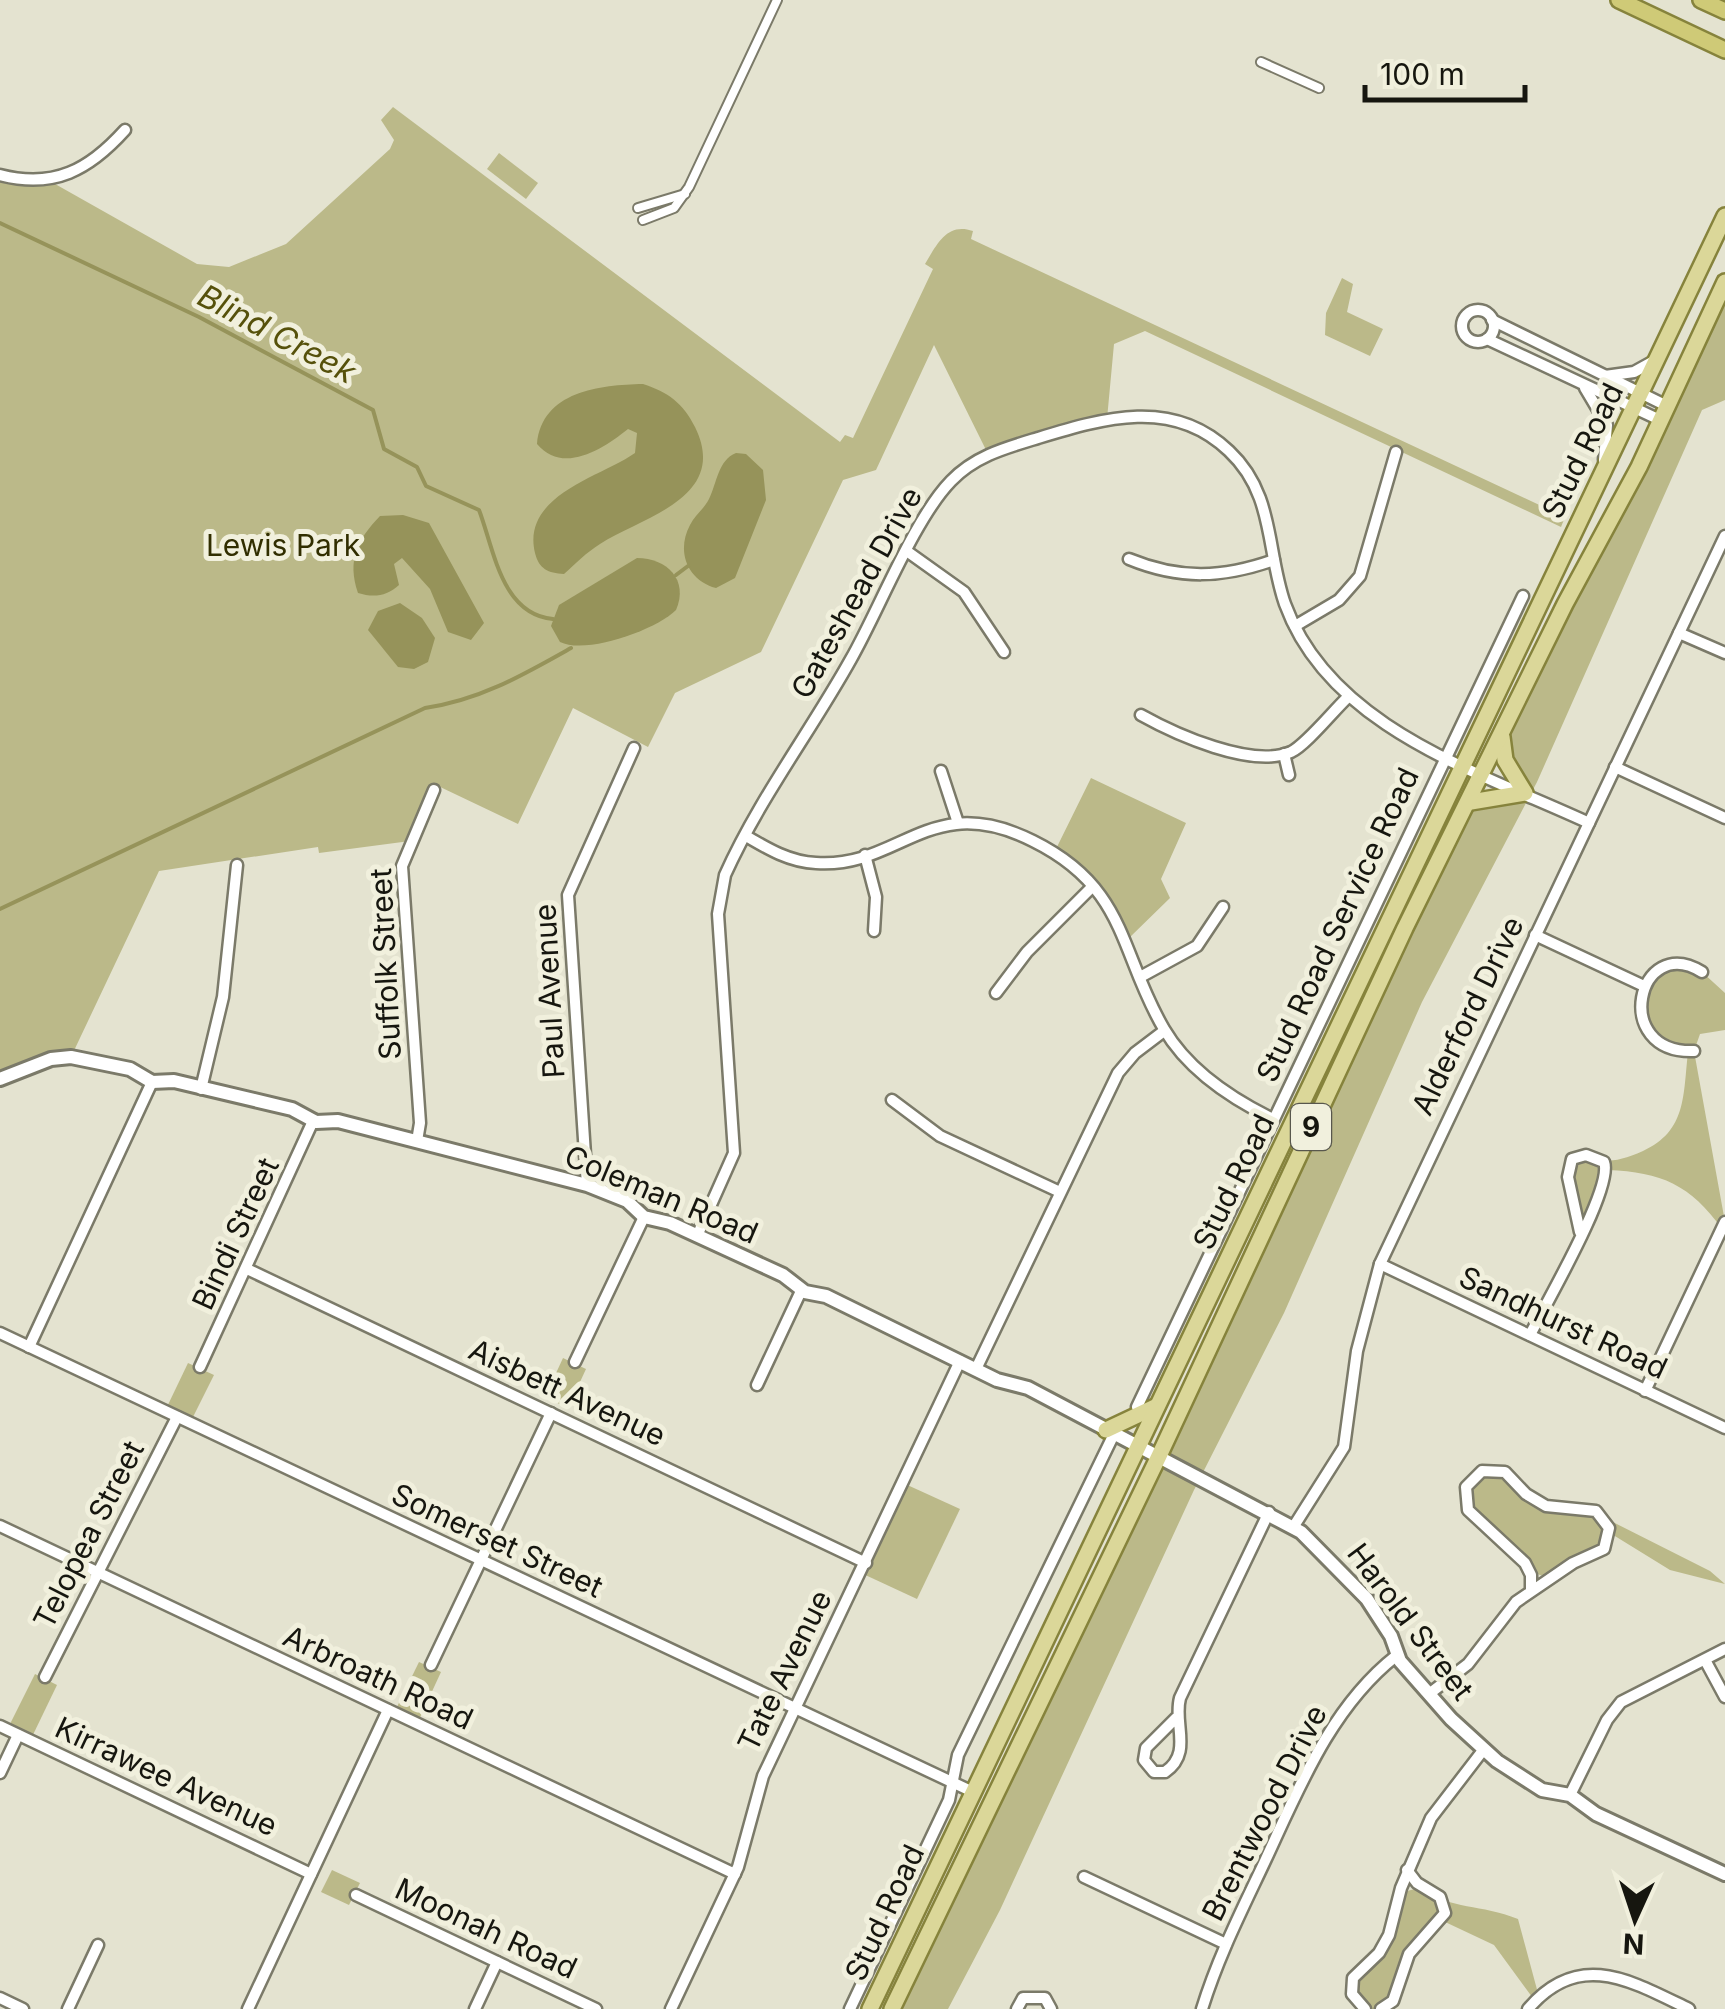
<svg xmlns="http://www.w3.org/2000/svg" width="1725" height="2009" font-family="Inter,sans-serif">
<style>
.green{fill:#bbb989}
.water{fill:#96935a}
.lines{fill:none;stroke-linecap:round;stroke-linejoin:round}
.stream{stroke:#96935a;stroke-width:4}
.pedestrian-casing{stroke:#7b7a69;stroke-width:12}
.minor-casing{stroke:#7b7a69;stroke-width:15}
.tertiary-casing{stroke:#7b7a69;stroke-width:18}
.primary-casing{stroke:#86833c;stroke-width:20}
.trunk-casing{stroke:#86833c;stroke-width:20}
.pedestrian{stroke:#fff;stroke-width:8}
.minor{stroke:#fff;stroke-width:10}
.tertiary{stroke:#fff;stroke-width:12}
.primary{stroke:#dbd799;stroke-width:15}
.trunk{stroke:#cfca77;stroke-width:15}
.labels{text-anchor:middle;stroke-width:10;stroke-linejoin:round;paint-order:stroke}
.shield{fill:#f1f0dd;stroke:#58574d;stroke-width:2.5}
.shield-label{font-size:28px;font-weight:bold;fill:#16160f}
.street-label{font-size:30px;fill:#16160f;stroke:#f1f0dd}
.park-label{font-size:30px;fill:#312e00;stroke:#f1f0dd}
.water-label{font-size:32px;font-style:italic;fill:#56510b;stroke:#f1f0dd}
</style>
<rect width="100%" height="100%" fill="#e4e3d0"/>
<g class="green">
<path d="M393 107 840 442 845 435 853 438 933 269 925 264C937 244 947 222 973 231L971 239 1565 517 1561 527 1145 331 1114 344 1107 419 988 454 934 345 876 470 843 480 761 652 675 693 648 747 573 708 518 824 436 785 410 841 319 853 318 847 159 871 71 1057 0 1079V175L48 180 197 264 229 267 286 244 390 149 394 140 381 120Z"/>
<path d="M499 153 538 183 526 199 487 169Z"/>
<path d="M1342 278 1353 284 1347 312 1383 329 1370 356 1325 335 1326 313Z"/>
<path d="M1725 281V400L1702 410 1537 782 1422 1002 1284 1313 1194 1490 1000 1910 948 2009H892L1471 802 1525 793 1502 737Z"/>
<path d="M1091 778 1186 823 1161 879 1170 898 1128 939 1111 911 1054 853Z"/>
<path d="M1663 967 1702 972 1725 993V1030L1700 1034 1694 1051 1725 1222 1722 1229C1691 1185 1661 1172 1608 1170L1580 1232 1568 1184 1575 1157C1603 1163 1616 1163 1643 1151 1687 1131 1683 1095 1688 1052L1652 1037 1641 1002Z"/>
<path d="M563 1358 586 1369 568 1408 545 1397Z"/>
<path d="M188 1363 214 1375 190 1423 165 1411Z"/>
<path d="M1496 1469 1534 1500 1585 1508 1710 1571 1725 1584 1670 1570 1610 1533 1608 1541 1545 1577 1535 1573 1471 1516V1479Z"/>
<path d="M903 1483 960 1509 917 1599 861 1573Z"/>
<path d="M419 1662 441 1672 417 1724 394 1713Z"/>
<path d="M35 1674 57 1685 30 1741 7 1730Z"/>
<path d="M332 1870 360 1883 349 1905 321 1892Z"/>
<path d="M1419 1888C1452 1910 1481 1904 1518 1919L1539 1997 1535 2001 1494 1945 1443 1921 1418 1943 1395 1997 1381 2009H1365L1354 1999 1359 1971 1383 1947 1399 1893Z"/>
</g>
<g class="water">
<path d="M643 384C668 392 683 403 695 427 730 498 642 517 600 544 587 552 575 564 564 574 548 573 539 569 535 553 521 495 601 477 635 453L637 433 628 429C603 449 563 475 537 444 542 391 600 385 643 384Z"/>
<path d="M736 453 746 454 763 470 766 500 735 578 716 588C687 580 676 551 690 525 695 515 704 509 709 499 717 483 718 460 736 453Z"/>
<path d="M403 515 429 523 484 623 471 640 448 632 430 589 402 558 394 564 399 585C387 596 374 598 358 593 347 560 357 540 380 516Z"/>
<path d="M637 558C667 558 689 580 676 610 656 630 586 655 560 642L551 626 559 605Z"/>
<path d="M400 603 422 618 435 638 428 662 414 669 398 667 368 630 378 611Z"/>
</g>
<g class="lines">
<g class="stream">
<path d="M0 223 199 317 373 410 384 449 417 467 426 486 479 510C494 549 501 614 553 619"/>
<path d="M676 575 688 566"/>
<path d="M0 909 425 708C480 700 523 675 571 648"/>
</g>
<defs>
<g id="pedestrian">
<path d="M1261 62 1319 88"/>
<path d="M638 208 685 194"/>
<path d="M643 220 674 208 689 187 777 0"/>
</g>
<g id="minor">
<path d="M0 175C54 189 89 170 125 130"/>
<circle cx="1478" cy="326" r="16"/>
<path d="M1492 320 1667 406"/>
<path d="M1487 339 1660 420"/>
<path d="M1605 376 1634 372 1654 361"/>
<path d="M1585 388 1607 425 1604 460"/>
<path d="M908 552 964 592 1004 652"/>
<path d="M1129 559C1180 580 1223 578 1274 560"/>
<path d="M1295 626 1339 600 1360 576 1396 452"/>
<path d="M1679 633 1725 653"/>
<path d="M1141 715C1175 734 1252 769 1291 752 1306 745 1334 710 1348 697"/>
<path d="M1284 754 1289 775"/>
<path d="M1615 767 1725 818"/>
<path d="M941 771 958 823"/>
<path d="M746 836C768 849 790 862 816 863 900 869 929 789 1033 841 1128 888 1119 953 1164 1029 1188 1070 1232 1099 1273 1119"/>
<path d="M865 855 876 897 874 931"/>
<path d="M1535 935 1644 986"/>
<path d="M1142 976 1197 946 1223 907"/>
<path d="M996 993 1027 952 1092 887"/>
<path d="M1694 1051C1610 1054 1637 932 1702 972"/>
<path d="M201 1089 223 997 237 865"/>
<path d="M892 1100 940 1136 1060 1192"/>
<path d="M417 1141 420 1123 402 866 434 790"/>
<path d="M587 1185 568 895 634 748"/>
<path d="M697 1236 734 1153 718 914 725 875C759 799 811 731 851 659 879 610 914 519 951 481 975 456 1005 448 1038 438 1104 418 1173 397 1229 451 1275 494 1266 550 1285 604 1330 728 1479 772 1589 823"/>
<path d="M1380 1264 1725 1428"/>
<path d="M247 1269 866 1563"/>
<path d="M0 1333 973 1792"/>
<path d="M1530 1335C1545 1305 1614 1187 1604 1162L1586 1155 1572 1159 1568 1177 1580 1232"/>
<path d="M29 1347 152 1082"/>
<path d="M575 1362 644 1217"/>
<path d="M200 1367 313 1121"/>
<path d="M976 1369 1118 1073 1135 1053 1164 1031"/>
<path d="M757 1385 801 1291"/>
<path d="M1645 1391 1725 1222"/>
<path d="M1137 1407 1523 596"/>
<path d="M0 1526 735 1874"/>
<path d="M1294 1526 1344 1447 1357 1351 1380 1264 1725 536"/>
<path d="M1705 1660 1725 1697"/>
<path d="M431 1665 551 1413"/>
<path d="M45 1677 177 1417"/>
<path d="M1429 1694 1468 1664 1516 1602 1573 1563 1604 1549 1609 1528 1596 1511 1546 1506 1526 1494 1505 1472 1482 1471 1466 1487 1468 1510 1525 1563 1531 1575V1590"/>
<path d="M1176 1718 1146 1748 1144 1760 1154 1772H1165C1193 1753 1173 1724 1180 1698L1269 1512"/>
<path d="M0 1726 311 1874"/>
<path d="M0 1773 18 1735"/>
<path d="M1570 1795 1607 1720 1621 1702 1725 1649"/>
<path d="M1084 1877 1226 1944"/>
<path d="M356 1895 596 2009"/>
<path d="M0 1998 23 2009"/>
<path d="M68 2009 98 1945"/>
<path d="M248 2009 388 1710"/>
<path d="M475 2009 497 1962"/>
<path d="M671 2009 738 1867 763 1776 960 1361"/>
<path d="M850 2009 949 1800 958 1755 1114 1434"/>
<path d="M1017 2009 1023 1998H1045L1051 2009"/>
<path d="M1202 2009C1218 1957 1242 1910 1265 1861 1299 1788 1331 1707 1396 1656"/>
<path d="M1365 2009 1352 1994 1353 1978 1379 1953 1389 1935 1401 1888 1431 1818 1484 1749"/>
<path d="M1381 2009 1393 2001 1409 1954 1445 1913 1440 1897 1417 1883 1407 1870"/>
<path d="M1528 2009C1579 1949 1631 1981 1689 2009"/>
</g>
<path id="tertiary" d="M0 1079 51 1059 71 1057 130 1069 152 1082 174 1081 292 1109 316 1122 338 1121 587 1185 627 1201 644 1217 670 1223 783 1275 805 1292 826 1296 997 1380 1028 1388 1301 1532 1367 1599 1391 1636 1400 1661 1451 1719 1497 1761 1542 1790 1570 1795 1596 1814 1725 1874"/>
<g id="primary">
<path d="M1471 802 1525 793 1505 760 1502 737"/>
<path d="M1106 1430 1157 1406"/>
<path d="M870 2009 1725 216"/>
<path d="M892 2009 1159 1456 1405 928 1565 604 1639 467 1725 282"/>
</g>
<g id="trunk">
<path d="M1619 0 1725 50"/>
<path d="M1701 0 1725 11"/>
</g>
</defs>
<use href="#pedestrian" class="pedestrian-casing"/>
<use href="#minor" class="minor-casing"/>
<use href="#tertiary" class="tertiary-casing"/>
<use href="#primary" class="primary-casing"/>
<use href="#trunk" class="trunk-casing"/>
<use href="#pedestrian" class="pedestrian"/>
<use href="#minor" class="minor"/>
<use href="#tertiary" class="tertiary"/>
<use href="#primary" class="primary"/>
<use href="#trunk" class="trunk"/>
</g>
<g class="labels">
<rect class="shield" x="1291" y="1104" width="40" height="46" rx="8"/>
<g class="shield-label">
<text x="1311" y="1137">9</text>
</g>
<g class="street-label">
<text transform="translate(1583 451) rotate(-64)" y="10">Stud Road</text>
<text transform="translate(857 593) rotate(-61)" y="10">Gateshead Drive</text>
<text transform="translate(1338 925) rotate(-65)" y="10">Stud Road Service Road</text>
<text transform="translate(386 964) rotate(-93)" y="10">Suffolk Street</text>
<text transform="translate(550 991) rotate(-93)" y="10">Paul Avenue</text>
<text transform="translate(1468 1016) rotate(-64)" y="10">Alderford Drive</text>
<text transform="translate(1234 1182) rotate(-64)" y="10">Stud Road</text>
<text transform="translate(661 1195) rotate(23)" y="10">Coleman Road</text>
<text transform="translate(236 1234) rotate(-65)" y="10">Bindi Street</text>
<text transform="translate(1563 1323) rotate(25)" y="10">Sandhurst Road</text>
<text transform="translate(567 1393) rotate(25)" y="10">Aisbett Avenue</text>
<text transform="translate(89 1535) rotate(-63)" y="10">Telopea Street</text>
<text transform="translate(497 1541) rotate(25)" y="10">Somerset Street</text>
<text transform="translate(1410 1622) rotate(53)" y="10">Harold Street</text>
<text transform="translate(785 1671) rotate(-64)" y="10">Tate Avenue</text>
<text transform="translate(378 1678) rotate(25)" y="10">Arbroath Road</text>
<text transform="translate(166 1777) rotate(25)" y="10">Kirrawee Avenue</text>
<text transform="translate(1265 1813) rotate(-63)" y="10">Brentwood Drive</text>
<text transform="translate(885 1913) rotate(-65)" y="10">Stud Road</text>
<text transform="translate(486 1929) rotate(25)" y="10">Moonah Road</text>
</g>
<g class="park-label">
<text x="283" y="556">Lewis Park</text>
</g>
<g class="water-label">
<text transform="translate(277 334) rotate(28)" y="11">Blind Creek</text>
</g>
</g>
<g transform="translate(1635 1919) rotate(183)" stroke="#f1f0dd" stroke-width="8" paint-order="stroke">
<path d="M0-8L18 38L0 25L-18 38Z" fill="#16160f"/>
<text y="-15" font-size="28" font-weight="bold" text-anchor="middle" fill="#16160f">N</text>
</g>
<path d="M1365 85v15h160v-15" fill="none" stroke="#16160f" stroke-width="5"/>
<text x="1380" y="85" font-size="30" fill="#16160f" stroke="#f1f0dd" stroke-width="8" paint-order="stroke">100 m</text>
</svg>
